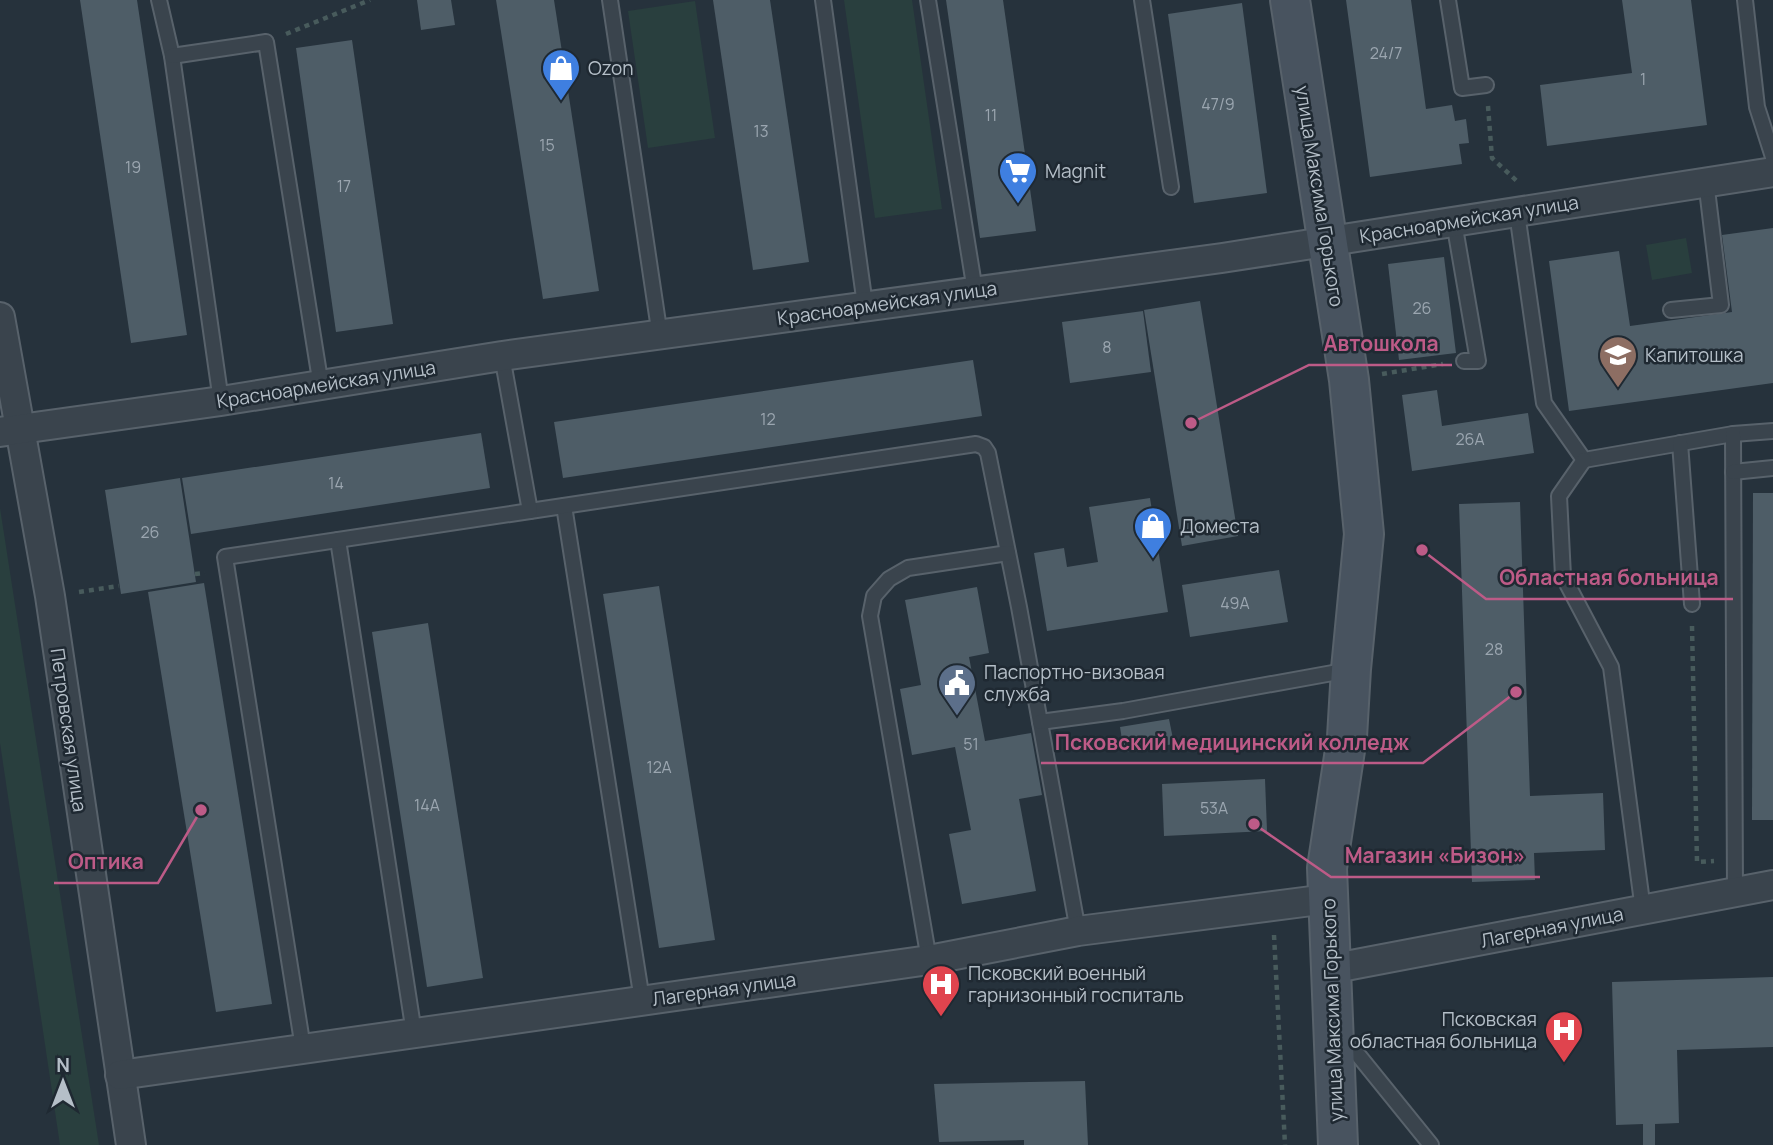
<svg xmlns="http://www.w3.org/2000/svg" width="1773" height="1145" font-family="Manrope,sans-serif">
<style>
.green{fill:#293f3e}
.building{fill:#4e5d67}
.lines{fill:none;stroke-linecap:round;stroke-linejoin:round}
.lane-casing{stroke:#58626b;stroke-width:18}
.street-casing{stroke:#58626b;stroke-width:32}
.secondary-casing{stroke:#58626b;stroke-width:42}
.path{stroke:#485b5c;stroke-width:4.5;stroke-dasharray:5 5;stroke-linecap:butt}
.lane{stroke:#3a444d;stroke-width:14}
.street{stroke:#3a444d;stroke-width:28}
.secondary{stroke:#48535f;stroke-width:38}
.labels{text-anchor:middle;stroke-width:5;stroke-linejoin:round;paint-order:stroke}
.number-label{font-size:16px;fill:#9ba6b0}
.poi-label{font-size:19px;fill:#b5bfc8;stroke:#1f2932;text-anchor:start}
.street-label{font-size:19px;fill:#b5bfc8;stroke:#1f2932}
.leader{fill:none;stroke:#bd5b87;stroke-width:2.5}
.callout-dot{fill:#bd5b87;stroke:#1f2932;stroke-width:2.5}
.callout-label{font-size:21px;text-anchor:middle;font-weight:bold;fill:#bd5b87;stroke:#1f2932;stroke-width:5;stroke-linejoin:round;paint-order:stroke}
</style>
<rect width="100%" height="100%" fill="#26323c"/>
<g class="green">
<path d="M844 0H912L942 209 875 218Z"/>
<path d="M695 1 715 138 648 148 628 11Z"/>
<path d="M1686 238 1692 273 1652 280 1646 245Z"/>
<path d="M0 508 99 1145H60L0 743Z"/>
</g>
<g class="building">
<path d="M80 0H137L187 335 131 343Z"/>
<path d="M417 0H451L455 25 421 30Z"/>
<path d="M496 0H554L599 291 543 299Z"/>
<path d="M713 0H770L809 262 753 270Z"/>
<path d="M946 0H1003L1036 231 980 238Z"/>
<path d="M1346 0H1411L1426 109 1452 105 1455 121 1466 119 1469 143 1459 144 1462 164 1370 177Z"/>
<path d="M1622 0H1691L1707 125 1547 146 1540 85 1632 73Z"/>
<path d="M1242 3 1267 193 1194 203 1168 14Z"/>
<path d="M352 40 393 324 336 332 296 48Z"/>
<path d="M1773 228V383L1569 411 1549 261 1619 251 1630 326 1732 312 1722 235Z"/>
<path d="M1444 257 1456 353 1399 360 1388 264Z"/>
<path d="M1200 301 1238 536 1182 546 1144 310Z"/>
<path d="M1143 311 1151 372 1070 383 1062 322Z"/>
<path d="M973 360 982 416 563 478 554 422Z"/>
<path d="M1437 390 1442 426 1528 413 1534 453 1412 471 1402 395Z"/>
<path d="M481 433 490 488 191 534 182 478Z"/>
<path d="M180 478 196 582 121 594 105 490Z"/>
<path d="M1753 493H1773V820H1752Z"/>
<path d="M1150 498 1168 612 1047 631 1034 553 1064 548 1067 567 1098 562 1089 507Z"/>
<path d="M1520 502 1530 796 1603 793 1605 850 1534 853 1535 880 1472 882 1459 504Z"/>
<path d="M1279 570 1288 622 1190 637 1182 585Z"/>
<path d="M204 583 272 1004 216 1012 148 592Z"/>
<path d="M659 586 715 940 659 948 603 594Z"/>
<path d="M977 587 989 653 969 657 985 741 1031 733 1042 795 1019 799 1036 891 962 904 949 834 971 830 955 747 912 755 900 689 921 685 905 600Z"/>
<path d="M428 623 483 978 427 987 372 632Z"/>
<path d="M1169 719 1174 744 1124 752 1120 727Z"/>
<path d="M1265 779 1267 831 1164 836 1162 784Z"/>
<path d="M1773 977V1047L1677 1050 1679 1123 1655 1124V1145H1643V1124L1616 1125 1612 982Z"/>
<path d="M1085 1081 1088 1145H1024V1140L939 1142 934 1084Z"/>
</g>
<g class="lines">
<defs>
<g id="lane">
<path d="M159 0 172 56 221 401"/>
<path d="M610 0 660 336"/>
<path d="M823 0 865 305"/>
<path d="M928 0 975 291"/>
<path d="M1142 0 1171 187"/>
<path d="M1448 0 1462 88 1486 85"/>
<path d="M1745 0 1757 107 1773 157"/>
<path d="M172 56 266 42 321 386"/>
<path d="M1517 213 1544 403 1584 460 1733 434 1773 431"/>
<path d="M1454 222 1478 361H1464"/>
<path d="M1671 310 1721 305 1706 181"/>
<path d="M1733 434 1735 892"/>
<path d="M1680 443 1692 604"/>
<path d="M1584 460 1559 496 1563 576 1611 667 1643 910"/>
<path d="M1733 472 1773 468"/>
<path d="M564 506 642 1000"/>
<path d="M530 511 976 444 984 447 988 453 1019 607 1078 931"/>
<path d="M338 540 414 1033"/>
<path d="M1040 722 1123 711 1349 670"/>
<path d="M929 960 870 616 874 596 889 579 908 568 1008 553"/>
<path d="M1342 1035 1431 1145"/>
<path d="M303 1048 225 557 530 511 502 356"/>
</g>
<g id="street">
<path d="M0 317 50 596 131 1145"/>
<path d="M0 432 221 401 502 356 1222 258 1773 172"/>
<path d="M1330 969 1773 885"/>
<path d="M120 1075 929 960 1078 931 1327 899"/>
</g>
<path id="secondary" d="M1290 0 1349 380 1364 534 1351 669 1347 737 1327 868 1338 1145"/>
</defs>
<use href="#lane" class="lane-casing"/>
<use href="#street" class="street-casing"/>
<use href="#secondary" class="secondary-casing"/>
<g class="path">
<path d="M286 34 370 0"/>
<path d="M1488 106 1492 158 1519 183"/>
<path d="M1382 374 1443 364"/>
<path d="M195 574 205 573"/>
<path d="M79 592 119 586"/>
<path d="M1692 626 1697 862 1714 861"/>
<path d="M1274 935 1285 1145"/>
</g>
<use href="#lane" class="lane"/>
<use href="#street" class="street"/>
<use href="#secondary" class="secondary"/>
</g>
<defs>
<symbol id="shop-pin" viewBox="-11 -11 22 30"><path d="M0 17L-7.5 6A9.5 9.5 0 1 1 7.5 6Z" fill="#3f7fe0" stroke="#1f2932"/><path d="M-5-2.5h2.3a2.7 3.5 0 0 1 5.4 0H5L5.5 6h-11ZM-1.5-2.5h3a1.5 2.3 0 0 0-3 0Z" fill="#fff"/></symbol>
<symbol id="supermarket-pin" viewBox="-11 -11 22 30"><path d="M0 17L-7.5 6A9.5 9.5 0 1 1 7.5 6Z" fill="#3f7fe0" stroke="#1f2932"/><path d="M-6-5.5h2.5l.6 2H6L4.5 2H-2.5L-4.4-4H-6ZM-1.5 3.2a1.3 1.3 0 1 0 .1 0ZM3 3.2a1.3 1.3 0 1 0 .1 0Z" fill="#fff"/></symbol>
<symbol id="school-pin" viewBox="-11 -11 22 30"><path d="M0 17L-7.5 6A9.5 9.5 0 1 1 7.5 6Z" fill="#8d6e63" stroke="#1f2932"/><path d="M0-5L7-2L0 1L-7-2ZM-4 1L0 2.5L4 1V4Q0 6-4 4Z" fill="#fff"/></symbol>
<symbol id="civic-pin" viewBox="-11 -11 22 30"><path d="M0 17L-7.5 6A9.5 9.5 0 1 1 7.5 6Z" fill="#5c6f8a" stroke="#1f2932"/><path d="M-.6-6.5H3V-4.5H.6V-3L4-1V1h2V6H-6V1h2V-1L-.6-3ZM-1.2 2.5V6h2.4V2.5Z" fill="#fff"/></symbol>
<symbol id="hospital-pin" viewBox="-11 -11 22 30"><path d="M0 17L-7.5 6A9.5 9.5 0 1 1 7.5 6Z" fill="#e0444e" stroke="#1f2932"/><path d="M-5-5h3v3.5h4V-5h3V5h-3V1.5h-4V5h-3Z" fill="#fff"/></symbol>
</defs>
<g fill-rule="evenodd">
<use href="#shop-pin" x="539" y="46" width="44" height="60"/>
<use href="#supermarket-pin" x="996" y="149" width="44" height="60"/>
<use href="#school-pin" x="1596" y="333" width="44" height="60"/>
<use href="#shop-pin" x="1131" y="504" width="44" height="60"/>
<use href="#civic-pin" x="935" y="661" width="44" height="60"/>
<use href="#hospital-pin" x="919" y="962" width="44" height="60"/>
<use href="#hospital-pin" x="1542" y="1008" width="44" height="60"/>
</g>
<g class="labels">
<g class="number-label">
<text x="1386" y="59">24/7</text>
<text x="1643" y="85">1</text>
<text x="1218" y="110">47/9</text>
<text x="991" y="121">11</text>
<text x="761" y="137">13</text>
<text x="547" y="151">15</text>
<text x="133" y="173">19</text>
<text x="344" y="192">17</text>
<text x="1422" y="314">26</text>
<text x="1107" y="353">8</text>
<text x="768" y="425">12</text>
<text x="1470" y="445">26А</text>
<text x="336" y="489">14</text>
<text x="150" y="538">26</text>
<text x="1235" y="609">49А</text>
<text x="1494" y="655">28</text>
<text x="971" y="750">51</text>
<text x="659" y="773">12А</text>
<text x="427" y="811">14А</text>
<text x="1214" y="814">53А</text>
</g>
<g class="poi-label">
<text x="588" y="75">Ozon</text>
<text x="1045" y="178">Magnit</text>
<text x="1645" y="362">Капитошка</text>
<text x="1180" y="533">Доместа</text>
<text x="984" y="679">Паспортно-визовая<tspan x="984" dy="22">служба</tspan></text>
<text x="968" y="980">Псковский военный<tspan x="968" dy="22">гарнизонный госпиталь</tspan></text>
<text x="1537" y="1026" text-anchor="end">Псковская<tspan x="1537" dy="22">областная больница</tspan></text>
</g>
<g class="street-label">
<text transform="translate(1320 196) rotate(81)" y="7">улица Максима Горького</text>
<text transform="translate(1469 219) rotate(-9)" y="7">Красноармейская улица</text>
<text transform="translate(887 303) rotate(-8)" y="7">Красноармейская улица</text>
<text transform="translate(326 384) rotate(-9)" y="7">Красноармейская улица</text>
<text transform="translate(69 730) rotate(82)" y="7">Петровская улица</text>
<text transform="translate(1552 927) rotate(-11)" y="7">Лагерная улица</text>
<text transform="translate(724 989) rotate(-8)" y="7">Лагерная улица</text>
<text transform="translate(1332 1010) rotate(-92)" y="7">улица Максима Горького</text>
</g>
</g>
<path class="leader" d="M1191 423L1309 365H1452M1422 550L1486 599H1733M1516 692L1423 763H1041M1254 824L1331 877H1540M201 810L158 883H54"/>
<g class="callout-dot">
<circle cx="1191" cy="423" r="7"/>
<circle cx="1422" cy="550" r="7"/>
<circle cx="1516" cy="692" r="7"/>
<circle cx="1254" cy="824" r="7"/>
<circle cx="201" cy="810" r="7"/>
</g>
<g class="callout-label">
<text x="1381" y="351">Автошкола</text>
<text x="1609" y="585">Областная больница</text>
<text x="1232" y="750">Псковский медицинский колледж</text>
<text x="1435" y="863">Магазин «Бизон»</text>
<text x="106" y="869">Оптика</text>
</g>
<g transform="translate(63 1082)" stroke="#1f2932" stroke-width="5" paint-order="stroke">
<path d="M0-5L12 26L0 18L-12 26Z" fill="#b5bfc8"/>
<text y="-10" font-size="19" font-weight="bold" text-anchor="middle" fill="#b5bfc8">N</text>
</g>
</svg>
